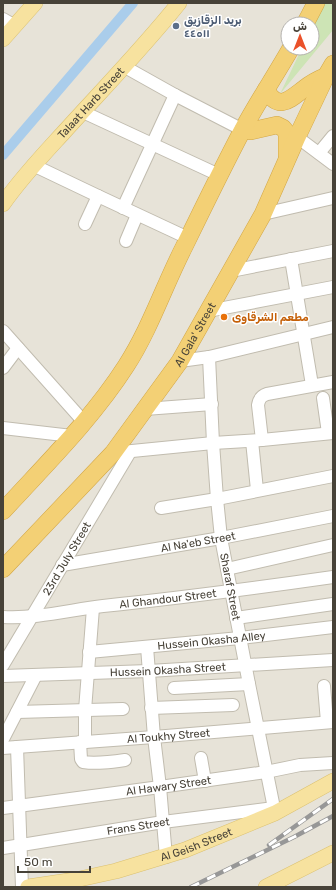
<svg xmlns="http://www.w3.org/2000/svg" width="336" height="890" font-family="Rubik,Cairo,sans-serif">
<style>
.residential{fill:#e7e3d8;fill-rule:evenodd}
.green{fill:#cde4b5}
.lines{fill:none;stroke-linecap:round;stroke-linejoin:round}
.canal{stroke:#aacdeb;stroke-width:10}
.minor-casing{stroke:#c1bcaf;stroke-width:14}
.major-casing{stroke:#dbc170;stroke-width:16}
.highway-casing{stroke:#d2a645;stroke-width:18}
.minor{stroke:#fff;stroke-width:12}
.major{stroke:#f7e29f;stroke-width:15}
.highway{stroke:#f3d075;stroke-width:17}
.rail-casing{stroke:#979797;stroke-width:4.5}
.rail{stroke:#fff;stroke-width:3;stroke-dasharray:9;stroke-linecap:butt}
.service-dot{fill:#5c6f8a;stroke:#fff;stroke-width:1.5}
.food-dot{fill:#e8710a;stroke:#fff;stroke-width:1.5}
.labels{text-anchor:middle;stroke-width:3;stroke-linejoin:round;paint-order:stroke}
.service-label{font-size:11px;font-weight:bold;fill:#4e5e75;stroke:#fff;text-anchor:start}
.street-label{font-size:11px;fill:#474238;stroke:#fff}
.food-label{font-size:11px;font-weight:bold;fill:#c56008;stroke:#fff;text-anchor:start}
</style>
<rect width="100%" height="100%" fill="#f3f1e9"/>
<path class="residential" d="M3 3H333V887H3ZM288 24H312V48H288Z"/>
<path class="green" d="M324 3H333V30L280 94 302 48H312V27Z"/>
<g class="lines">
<path class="canal" d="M3 155 133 3"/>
<defs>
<g id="minor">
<path d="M3 19 15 26"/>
<path d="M125 67 175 95 243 130"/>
<path d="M83 112 219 175"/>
<path d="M297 137 333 164"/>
<path d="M319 153 333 136"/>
<path d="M33 165 98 196 188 238"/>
<path d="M123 208 175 95"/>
<path d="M263 214 333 198"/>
<path d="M85 224 98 196"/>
<path d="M126 241 137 215"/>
<path d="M291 259 312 385"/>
<path d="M231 271 333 251"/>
<path d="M208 311 333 287"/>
<path d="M3 331 84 422"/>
<path id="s1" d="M209 357 213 443 217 499 221 538 249 684 275 813"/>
<path d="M180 361 209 357 333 327"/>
<path d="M3 368 18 348"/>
<path d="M323 398 328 433"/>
<path d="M145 409 212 404"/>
<path d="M3 428 72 436"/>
<path d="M262 440 258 405C259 399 261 396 267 394L333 382"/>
<path d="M252 441 257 490"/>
<path d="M122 452 213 443 262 440 333 433"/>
<path d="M161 508 217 499 333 476"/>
<path id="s2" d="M62 565 221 538 333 516"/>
<path d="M227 569 333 545"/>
<path id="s3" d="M3 617C36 619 70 610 103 606 180 598 256 588 333 577"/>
<path d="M236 618 333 604"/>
<path d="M147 647 154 737 160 787 166 857"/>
<path id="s4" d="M89 652 240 638 333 627"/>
<path id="s5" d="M3 665 130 452"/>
<path id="s6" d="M3 676 149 671 333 660"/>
<path d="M324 686 327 722"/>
<path d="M174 688 249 684"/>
<path d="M151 708 233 705"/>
<path d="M17 712 123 709"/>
<path d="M3 739 36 675"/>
<path d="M80 742 81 759 83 762C97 764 111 762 125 760"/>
<path d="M85 742V710L93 608"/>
<path d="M17 747 22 887"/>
<path id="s7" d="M3 748 154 737 333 722"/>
<path d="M201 758 205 781"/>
<path id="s8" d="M3 808 160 787 266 772 300 765 333 763"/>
<path id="s9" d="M3 848 163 822 274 808"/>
</g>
<g id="major">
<path d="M3 39 35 3"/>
<path id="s10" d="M3 204C21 178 43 155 64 132 103 89 143 48 179 3"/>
<path id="s11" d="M28 887 75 880 116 871 185 850 275 813 333 781"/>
<path d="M266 887 333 853"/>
</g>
<g id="highway">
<path d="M305 24 316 3"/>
<path d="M266 90C279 112 290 99 305 88 311 83 319 79 326 76"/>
<path d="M243 130 251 131 277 125 283 128 287 133V155"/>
<path d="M3 511C45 465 92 419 126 366 150 329 164 286 184 247 203 208 222 169 242 131 257 103 275 76 291 48"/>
<path id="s12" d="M3 569 113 453 180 361 263 214 297 137 326 76 333 64"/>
</g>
</defs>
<use href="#minor" class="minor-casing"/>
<use href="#major" class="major-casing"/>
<use href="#highway" class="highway-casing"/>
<use href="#minor" class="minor"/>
<use href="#major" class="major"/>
<use href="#highway" class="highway"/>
<defs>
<g id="rail">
<path d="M269 845 333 799"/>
<path d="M191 887 294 837 333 816"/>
</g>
</defs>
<use href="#rail" class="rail-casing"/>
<use href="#rail" class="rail"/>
</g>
<circle class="service-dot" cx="176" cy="26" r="4"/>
<circle class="food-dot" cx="224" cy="317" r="4"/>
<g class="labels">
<g class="service-label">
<text x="184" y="24">بريد الزقازيق<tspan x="184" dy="13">٤٤٥١١</tspan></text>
</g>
<g class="street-label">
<text dy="4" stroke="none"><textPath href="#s10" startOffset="134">Talaat Harb Street</textPath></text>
<text dy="4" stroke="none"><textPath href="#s12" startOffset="304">Al Gala' Street</textPath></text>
<text dy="4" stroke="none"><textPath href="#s2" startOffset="138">Al Na'eb Street</textPath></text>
<text dy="4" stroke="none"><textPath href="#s5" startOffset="124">23rd July Street</textPath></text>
<text dy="4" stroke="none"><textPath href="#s1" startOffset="231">Sharaf Street</textPath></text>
<text dy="4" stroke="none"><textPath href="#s3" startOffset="166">Al Ghandour Street</textPath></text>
<text dy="4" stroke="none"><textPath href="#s4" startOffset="123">Hussein Okasha Alley</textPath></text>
<text dy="4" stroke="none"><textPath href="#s6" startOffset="165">Hussein Okasha Street</textPath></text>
<text dy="4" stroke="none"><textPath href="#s7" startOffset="166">Al Toukhy Street</textPath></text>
<text dy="4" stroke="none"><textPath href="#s8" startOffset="167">Al Hawary Street</textPath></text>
<text dy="4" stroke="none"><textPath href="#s9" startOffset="137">Frans Street</textPath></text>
<text dy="4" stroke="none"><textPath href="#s11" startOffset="174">Al Geish Street</textPath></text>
</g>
<g class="food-label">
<text x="232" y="321">مطعم الشرقاوى</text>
</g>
</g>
<rect width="336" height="890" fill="none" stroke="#474238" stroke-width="8"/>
<g transform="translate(300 36)"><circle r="19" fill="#ffffff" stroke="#b5b3af"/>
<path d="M0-3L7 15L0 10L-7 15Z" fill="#ea512a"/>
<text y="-6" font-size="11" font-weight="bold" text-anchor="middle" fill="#474238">ش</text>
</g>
<path d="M18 866v6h72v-6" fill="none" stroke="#474238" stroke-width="2"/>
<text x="24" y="866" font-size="12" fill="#474238" stroke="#ffffff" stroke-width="3" paint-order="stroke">50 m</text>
</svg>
